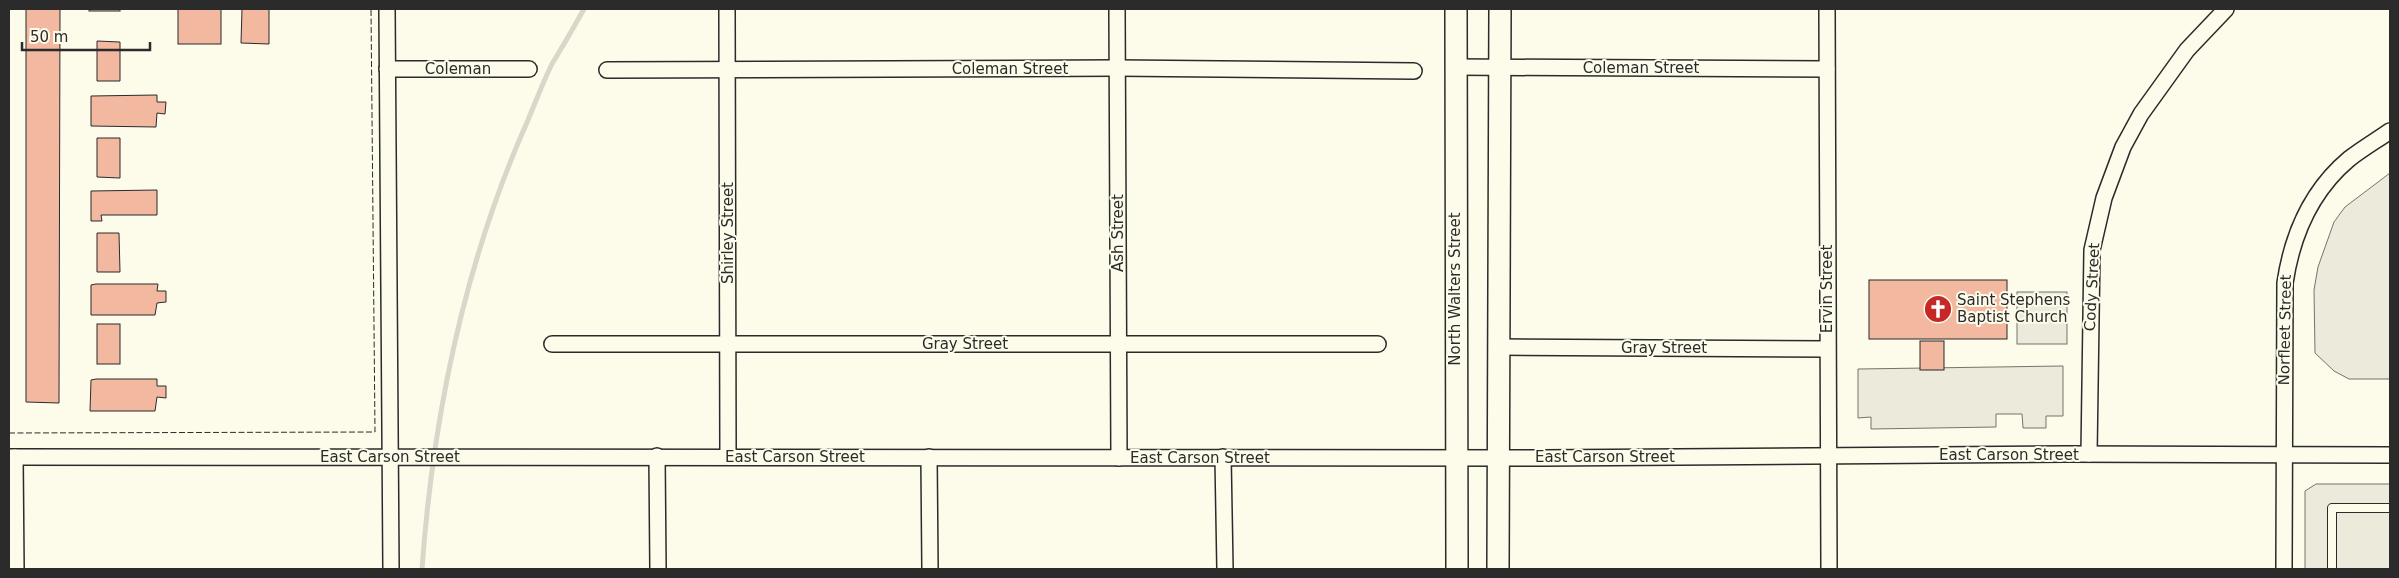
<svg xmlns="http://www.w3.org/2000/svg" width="2399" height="578" font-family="'DejaVu Sans',sans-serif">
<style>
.parking{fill:#eceadb;stroke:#74746e}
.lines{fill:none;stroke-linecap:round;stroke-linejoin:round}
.stream{stroke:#d8d7c9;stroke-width:5}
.building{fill:#f2b8a0;stroke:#2b2b2b}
.lane-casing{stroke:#2b2b2b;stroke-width:10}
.street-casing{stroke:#2b2b2b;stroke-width:18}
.secondary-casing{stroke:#2b2b2b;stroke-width:24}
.lane{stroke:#fdfbea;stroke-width:8}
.street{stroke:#fdfbea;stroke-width:15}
.secondary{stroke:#fdfbea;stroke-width:21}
.fence{stroke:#2b2b2b;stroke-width:1;stroke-dasharray:6 2.5;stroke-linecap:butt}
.labels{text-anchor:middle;stroke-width:4;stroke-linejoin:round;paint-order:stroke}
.street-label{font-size:15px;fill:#2b2b2b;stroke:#fdfbea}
.poi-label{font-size:15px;fill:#2b2b2b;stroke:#fdfbea;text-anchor:start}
</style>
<rect width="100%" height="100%" fill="#fdfbea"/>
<g class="parking">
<path d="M2390 173V379H2349L2334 371 2315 353 2314 290 2318 267 2334 222 2345 207Z"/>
<rect x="2017" y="292" width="50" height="52"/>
<path d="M2063 366V416H2046V428H2023L2022 414H1996V427L1871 429V417L1858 418V369Z"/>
<path d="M2316 484H2390V569H2305V491Z"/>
</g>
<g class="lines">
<path class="stream" d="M422 569C433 416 465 261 528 120 536 101 543 82 552 64 563 46 574 27 584 9"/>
</g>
<g class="building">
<path d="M26 9H60L59 403 26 402Z"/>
<rect x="89" y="9" width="31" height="2"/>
<rect x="178" y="9" width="43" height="35"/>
<path d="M242 9H269V44L241 43Z"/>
<path d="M97 41 120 42V81H97Z"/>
<path d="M157 95V102H166L165 114 157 113 156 127 91 126V96Z"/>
<path d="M97 138H120V178L97 177Z"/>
<path d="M157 190V215H101L102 221H91V191Z"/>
<path d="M97 233H119L120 272H97Z"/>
<rect x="1869" y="280" width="138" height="59"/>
<path d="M96 284H158L157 291H166V302L157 303 155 315H91V285Z"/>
<rect x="97" y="324" width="23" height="40"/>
<rect x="1920" y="341" width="24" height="29"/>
<path d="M96 379H157V386H166V398L157 397 155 411H90L91 380Z"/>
</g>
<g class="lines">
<defs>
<path id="lane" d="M2332 569V508H2390"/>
<g id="street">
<path d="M387 9 391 569"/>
<path d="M727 9 728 457"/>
<path d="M1117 9 1119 458"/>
<path d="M1827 9 1829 569"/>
<path d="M1455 67 1827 69"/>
<path d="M387 69H529"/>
<path d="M607 70 1117 68 1414 71"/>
<path d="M552 344H1378"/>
<path d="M1500 347 1827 349"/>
<path d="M2089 454 2092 250 2104 198 2123 147 2141 114 2187 50 2226 9"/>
<path d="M657 456 658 569"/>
<path d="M9 457 1543 458 2066 454 2390 455"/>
<path d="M15 457 16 569"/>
<path d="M929 457 930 569"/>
<path d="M1223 457 1225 569"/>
<path d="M2284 569 2285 283C2292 236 2311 191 2349 159 2362 149 2377 140 2390 131"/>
</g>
<g id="secondary">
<path d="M1456 9 1457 569"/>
<path d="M1498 569 1500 9"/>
</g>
</defs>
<use href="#lane" class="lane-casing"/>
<use href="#street" class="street-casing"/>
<use href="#secondary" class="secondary-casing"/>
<use href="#lane" class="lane"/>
<use href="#street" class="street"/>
<use href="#secondary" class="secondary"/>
<path class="fence" d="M9 433 375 432 371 9"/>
</g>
<defs>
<symbol id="church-disc" viewBox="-11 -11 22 22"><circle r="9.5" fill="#c62828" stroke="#fdfbea"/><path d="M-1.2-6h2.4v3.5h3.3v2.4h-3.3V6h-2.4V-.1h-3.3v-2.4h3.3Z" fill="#fff"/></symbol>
</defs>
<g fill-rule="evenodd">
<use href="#church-disc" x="1922" y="293" width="32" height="32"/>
</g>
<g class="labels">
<g class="street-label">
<text x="1641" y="73">Coleman Street</text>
<text x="458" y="74">Coleman</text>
<text x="1010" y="74">Coleman Street</text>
<text transform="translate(728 233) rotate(-90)" y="5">Shirley Street</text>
<text transform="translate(1118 233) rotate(-90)" y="5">Ash Street</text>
<text transform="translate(2092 287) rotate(-87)" y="5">Cody Street</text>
<text transform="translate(1455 289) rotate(-90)" y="5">North Walters Street</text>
<text transform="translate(1827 289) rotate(-90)" y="5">Ervin Street</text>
<text transform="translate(2285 330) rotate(-89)" y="5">Norfleet Street</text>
<text x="965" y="349">Gray Street</text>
<text x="1664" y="353">Gray Street</text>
<text x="2009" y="460">East Carson Street</text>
<text x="390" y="462">East Carson Street</text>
<text x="795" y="462">East Carson Street</text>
<text x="1605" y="462">East Carson Street</text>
<text x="1200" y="463">East Carson Street</text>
</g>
<g class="poi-label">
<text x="1957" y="305">Saint Stephens<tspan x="1957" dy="17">Baptist Church</tspan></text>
</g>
</g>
<rect width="2399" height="578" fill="none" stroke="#2b2b2b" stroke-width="20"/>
<path d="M22 42v8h128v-8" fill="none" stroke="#2b2b2b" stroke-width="2.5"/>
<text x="30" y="42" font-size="15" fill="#2b2b2b" stroke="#fdfbea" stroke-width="4" paint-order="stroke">50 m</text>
</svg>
